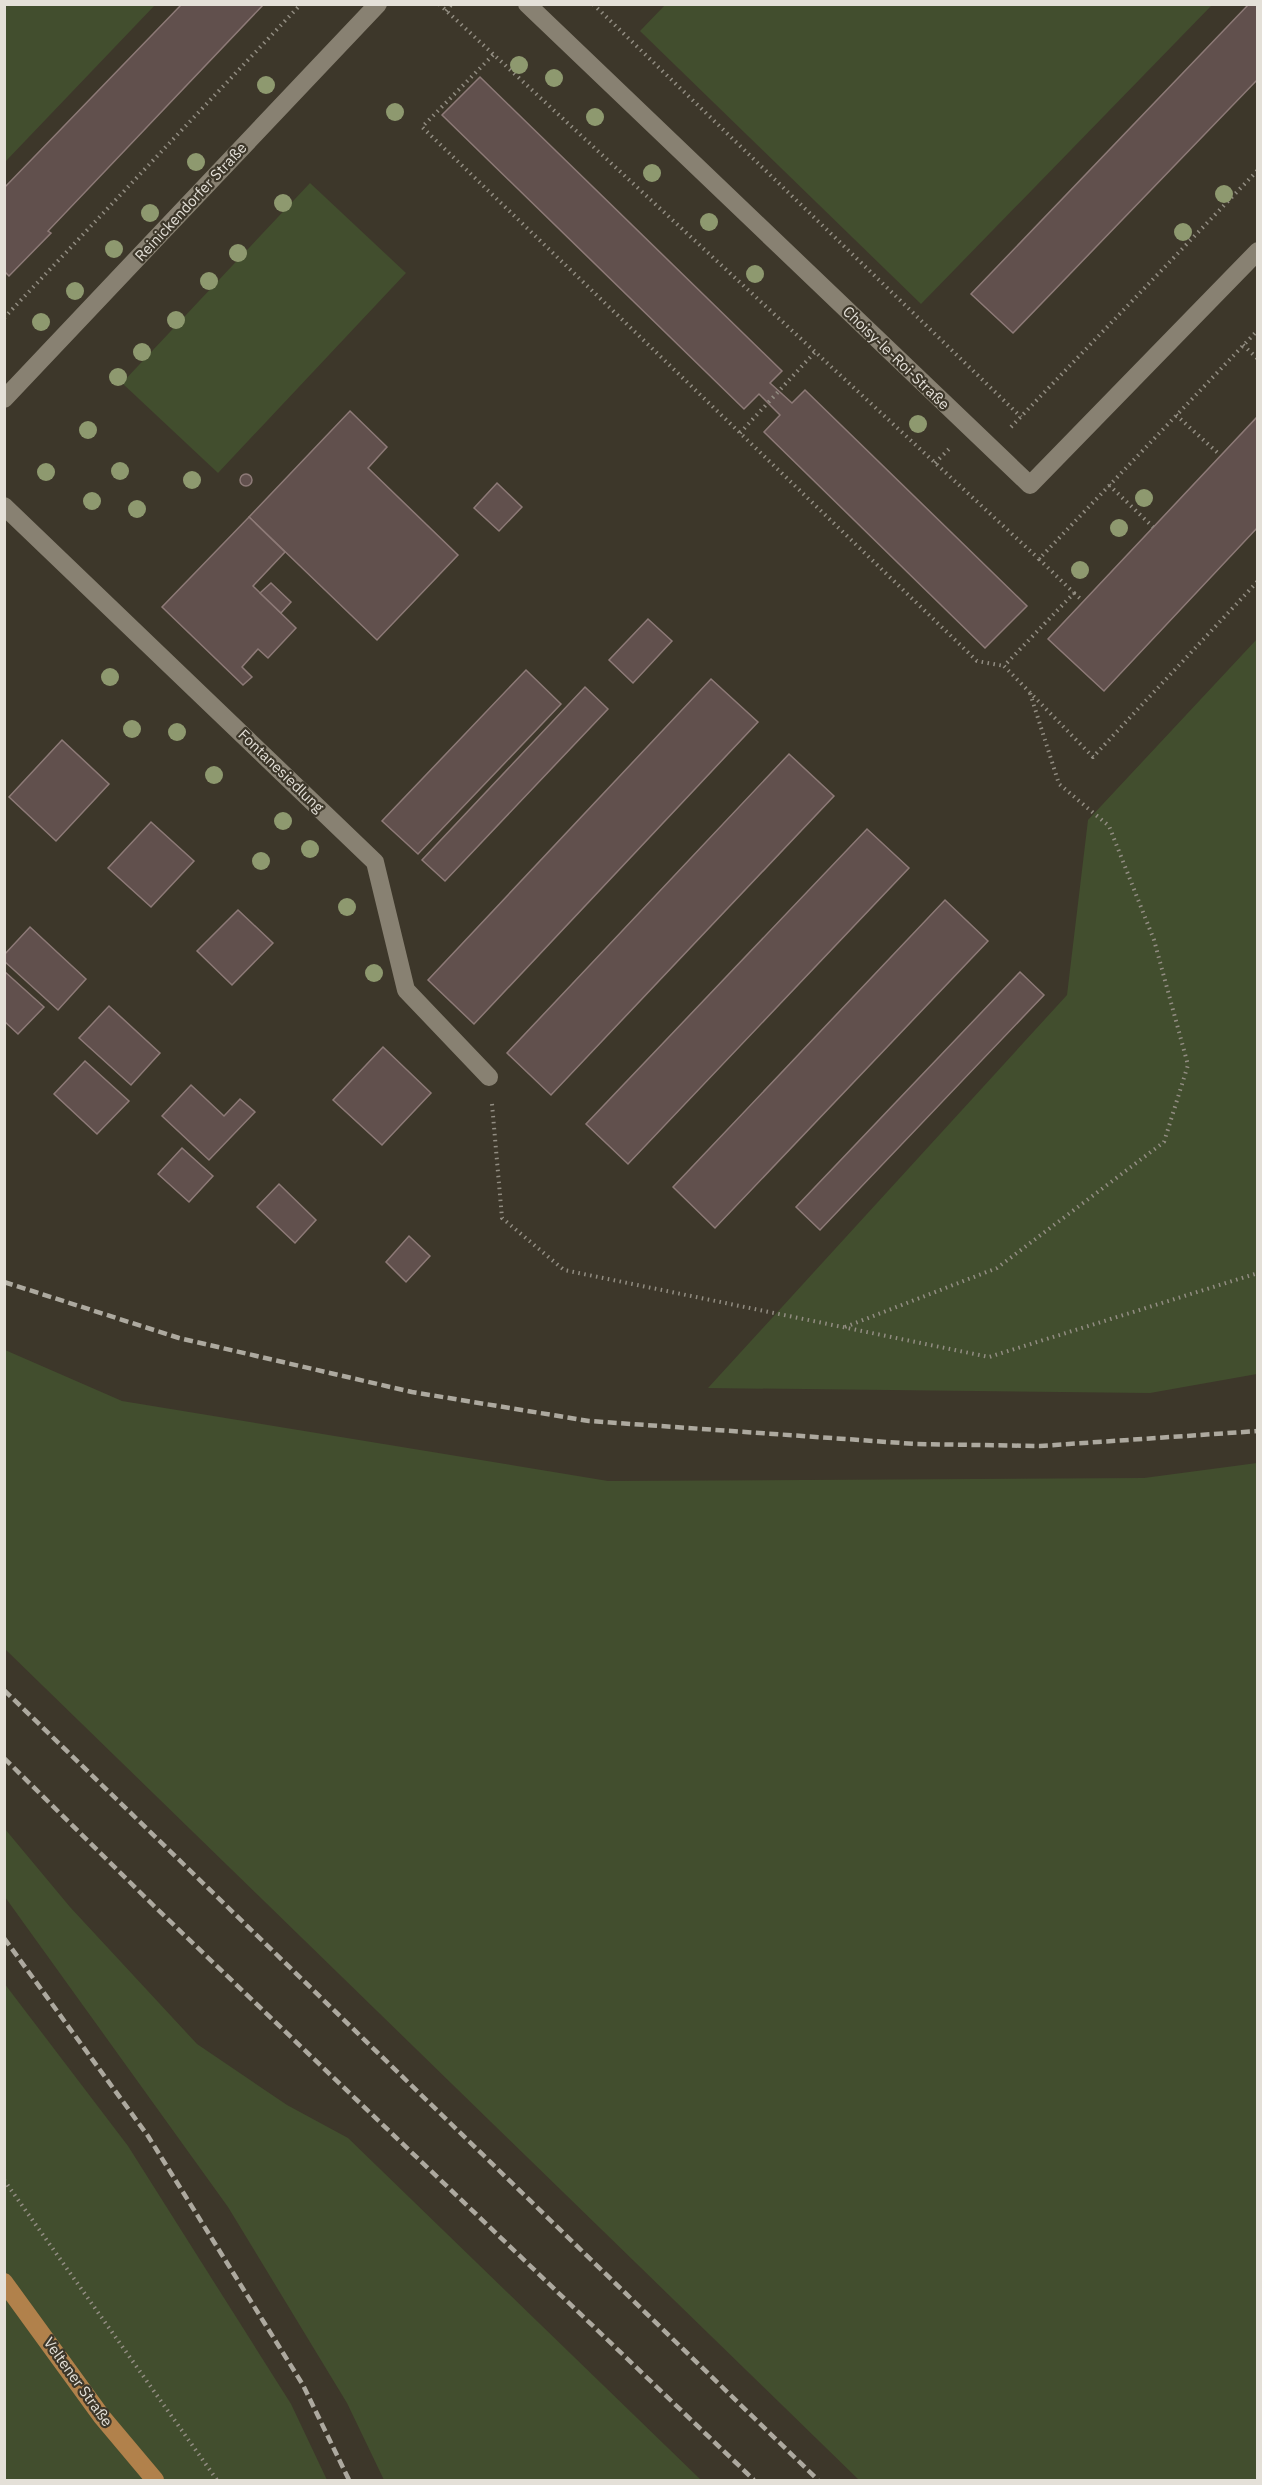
<svg xmlns="http://www.w3.org/2000/svg" width="1262" height="2485" font-family="'IBM Plex Sans',sans-serif">
<style>
.green{fill:#424e2e}
.building{fill:#61504d;stroke:#8d7a77;stroke-width:1.5}
.lines{fill:none;stroke-linecap:round;stroke-linejoin:round}
.path{stroke:#928d82;stroke-width:4;stroke-dasharray:1.5 4.5;stroke-linecap:butt}
.minor{stroke:#888172;stroke-width:18}
.major{stroke:#b1814b;stroke-width:18}
.rail{stroke:#ada99f;stroke-width:4.5;stroke-dasharray:9 4.5;stroke-linecap:butt}
.tree{fill:#8e996f}
.labels{text-anchor:middle;stroke-width:4.5;stroke-linejoin:round;paint-order:stroke}
.street-label{font-size:15px;fill:#e4e0d8;stroke:#3d372a}
</style>
<rect width="100%" height="100%" fill="#3d372a"/>
<g class="green">
<path d="M5 4 155 5 5 162 4 5Z"/>
<path d="M666 4H1212V5L921 304 640 31Z"/>
<path d="M310 183 406 273 218 473 122 383Z"/>
<path d="M1257 639V1374L1150 1393 708 1388 1067 995 1088 820Z"/>
<path d="M5 1350 122 1401 608 1481 1144 1478 1257 1463V2480H859L5 1649Z"/>
<path d="M5 1829 70 1907 197 2044 287 2105 348 2138 701 2480H384L347 2403 228 2207 5 1897Z"/>
<path d="M4 1983 128 2146 291 2404 327 2480H5Z"/>
</g>
<g class="building">
<path d="M182 4H264L48 231 51 233 9 276 4 271V188Z"/>
<path d="M1249 4H1258V79L1013 333 971 294Z"/>
<path d="M480 77 782 371 770 383 792 403 805 390 1027 606 985 648 764 432 780 415 759 394 744 409 442 115Z"/>
<path d="M350 411 387 447 368 468 458 555 377 640 249 517Z"/>
<path d="M1258 416V527L1104 691 1048 639Z"/>
<circle cx="246" cy="480" r="6"/>
<path d="M497 483 522 507 499 531 474 508Z"/>
<path d="M249 517 285 552 253 586 296 628 268 658 258 649 242 667 252 677 243 685 162 607Z"/>
<path d="M271 583 291 602 281 613 260 593Z"/>
<path d="M648 619 672 641 633 683 609 660Z"/>
<path d="M526 670 561 704 418 854 382 821Z"/>
<path d="M711 679 758 722 474 1024 428 980Z"/>
<path d="M585 687 608 709 445 881 422 860Z"/>
<path d="M62 740 109 784 56 841 9 797Z"/>
<path d="M789 754 834 796 551 1095 507 1053Z"/>
<path d="M151 822 194 861 151 907 108 868Z"/>
<path d="M867 829 909 868 628 1164 586 1124Z"/>
<path d="M945 900 988 941 715 1228 673 1187Z"/>
<path d="M238 910 273 943 232 985 197 951Z"/>
<path d="M30 927 86 979 58 1010 4 961V955Z"/>
<path d="M4 971 44 1007 18 1034 4 1021Z"/>
<path d="M1020 972 1044 995 820 1230 796 1207Z"/>
<path d="M109 1006 160 1053 131 1085 79 1038Z"/>
<path d="M383 1047 431 1093 382 1145 333 1100Z"/>
<path d="M85 1061 129 1101 97 1134 54 1094Z"/>
<path d="M191 1085 224 1116 240 1099 255 1112 209 1160 162 1116Z"/>
<path d="M182 1148 213 1176 189 1202 158 1174Z"/>
<path d="M279 1184 316 1220 295 1243 257 1207Z"/>
<path d="M409 1236 430 1256 406 1282 386 1262Z"/>
</g>
<g class="lines">
<g class="path">
<path d="M439 4 1039 559 1258 330"/>
<path d="M593 4 1021 417"/>
<path d="M446 11 452 4"/>
<path d="M493 55 422 127 977 661 1004 666"/>
<path d="M4 318 301 4"/>
<path d="M1243 345 1258 359"/>
<path d="M1176 415 1220 455"/>
<path d="M1011 427 1258 170"/>
<path d="M740 433 815 352"/>
<path d="M935 463 951 447"/>
<path d="M1109 485 1153 527"/>
<path d="M1039 559 1074 593 1004 666 1093 757 1258 581"/>
<path d="M1074 593 1083 601"/>
<path d="M492 1104 502 1218 564 1270 989 1357 1258 1273"/>
<path d="M845 1327 997 1268 1164 1142 1188 1065 1154 940 1109 826 1059 784 1030 693"/>
<path d="M4 2180 217 2480"/>
</g>
<g class="minor">
<path d="M527 4 1030 485 1258 251"/>
<path d="M4 399 378 4"/>
<path d="M4 506 375 862 406 990 489 1077"/>
</g>
<path class="major" d="M4 2282 102 2417 155 2480"/>
<g class="rail">
<path d="M4 1282 179 1338 412 1392 589 1421 916 1444 1040 1446 1258 1431"/>
<path d="M4 1690 818 2480"/>
<path d="M4 1758 153 1905 754 2480"/>
<path d="M4 1938 148 2136 303 2385 349 2480"/>
</g>
</g>
<g class="tree">
<circle cx="519" cy="65" r="9"/>
<circle cx="554" cy="78" r="9"/>
<circle cx="266" cy="85" r="9"/>
<circle cx="395" cy="112" r="9"/>
<circle cx="595" cy="117" r="9"/>
<circle cx="196" cy="162" r="9"/>
<circle cx="652" cy="173" r="9"/>
<circle cx="1224" cy="194" r="9"/>
<circle cx="283" cy="203" r="9"/>
<circle cx="150" cy="213" r="9"/>
<circle cx="709" cy="222" r="9"/>
<circle cx="1183" cy="232" r="9"/>
<circle cx="114" cy="249" r="9"/>
<circle cx="238" cy="253" r="9"/>
<circle cx="755" cy="274" r="9"/>
<circle cx="209" cy="281" r="9"/>
<circle cx="75" cy="291" r="9"/>
<circle cx="176" cy="320" r="9"/>
<circle cx="41" cy="322" r="9"/>
<circle cx="142" cy="352" r="9"/>
<circle cx="118" cy="377" r="9"/>
<circle cx="918" cy="424" r="9"/>
<circle cx="88" cy="430" r="9"/>
<circle cx="120" cy="471" r="9"/>
<circle cx="46" cy="472" r="9"/>
<circle cx="192" cy="480" r="9"/>
<circle cx="1144" cy="498" r="9"/>
<circle cx="92" cy="501" r="9"/>
<circle cx="137" cy="509" r="9"/>
<circle cx="1119" cy="528" r="9"/>
<circle cx="1080" cy="570" r="9"/>
<circle cx="110" cy="677" r="9"/>
<circle cx="132" cy="729" r="9"/>
<circle cx="177" cy="732" r="9"/>
<circle cx="214" cy="775" r="9"/>
<circle cx="283" cy="821" r="9"/>
<circle cx="310" cy="849" r="9"/>
<circle cx="261" cy="861" r="9"/>
<circle cx="347" cy="907" r="9"/>
<circle cx="374" cy="973" r="9"/>
</g>
<g class="labels">
<g class="street-label">
<text transform="translate(191 202) rotate(-47)" y="5">Reinickendorfer Straße</text>
<text transform="translate(896 358) rotate(44)" y="5">Choisy-le-Roi-Straße</text>
<text transform="translate(281 771) rotate(44)" y="5">Fontanesiedlung</text>
<text transform="translate(78 2382) rotate(54)" y="5">Veltener Straße</text>
</g>
</g>
<rect width="1262" height="2485" fill="none" stroke="#e4e0d8" stroke-width="12"/>
</svg>
